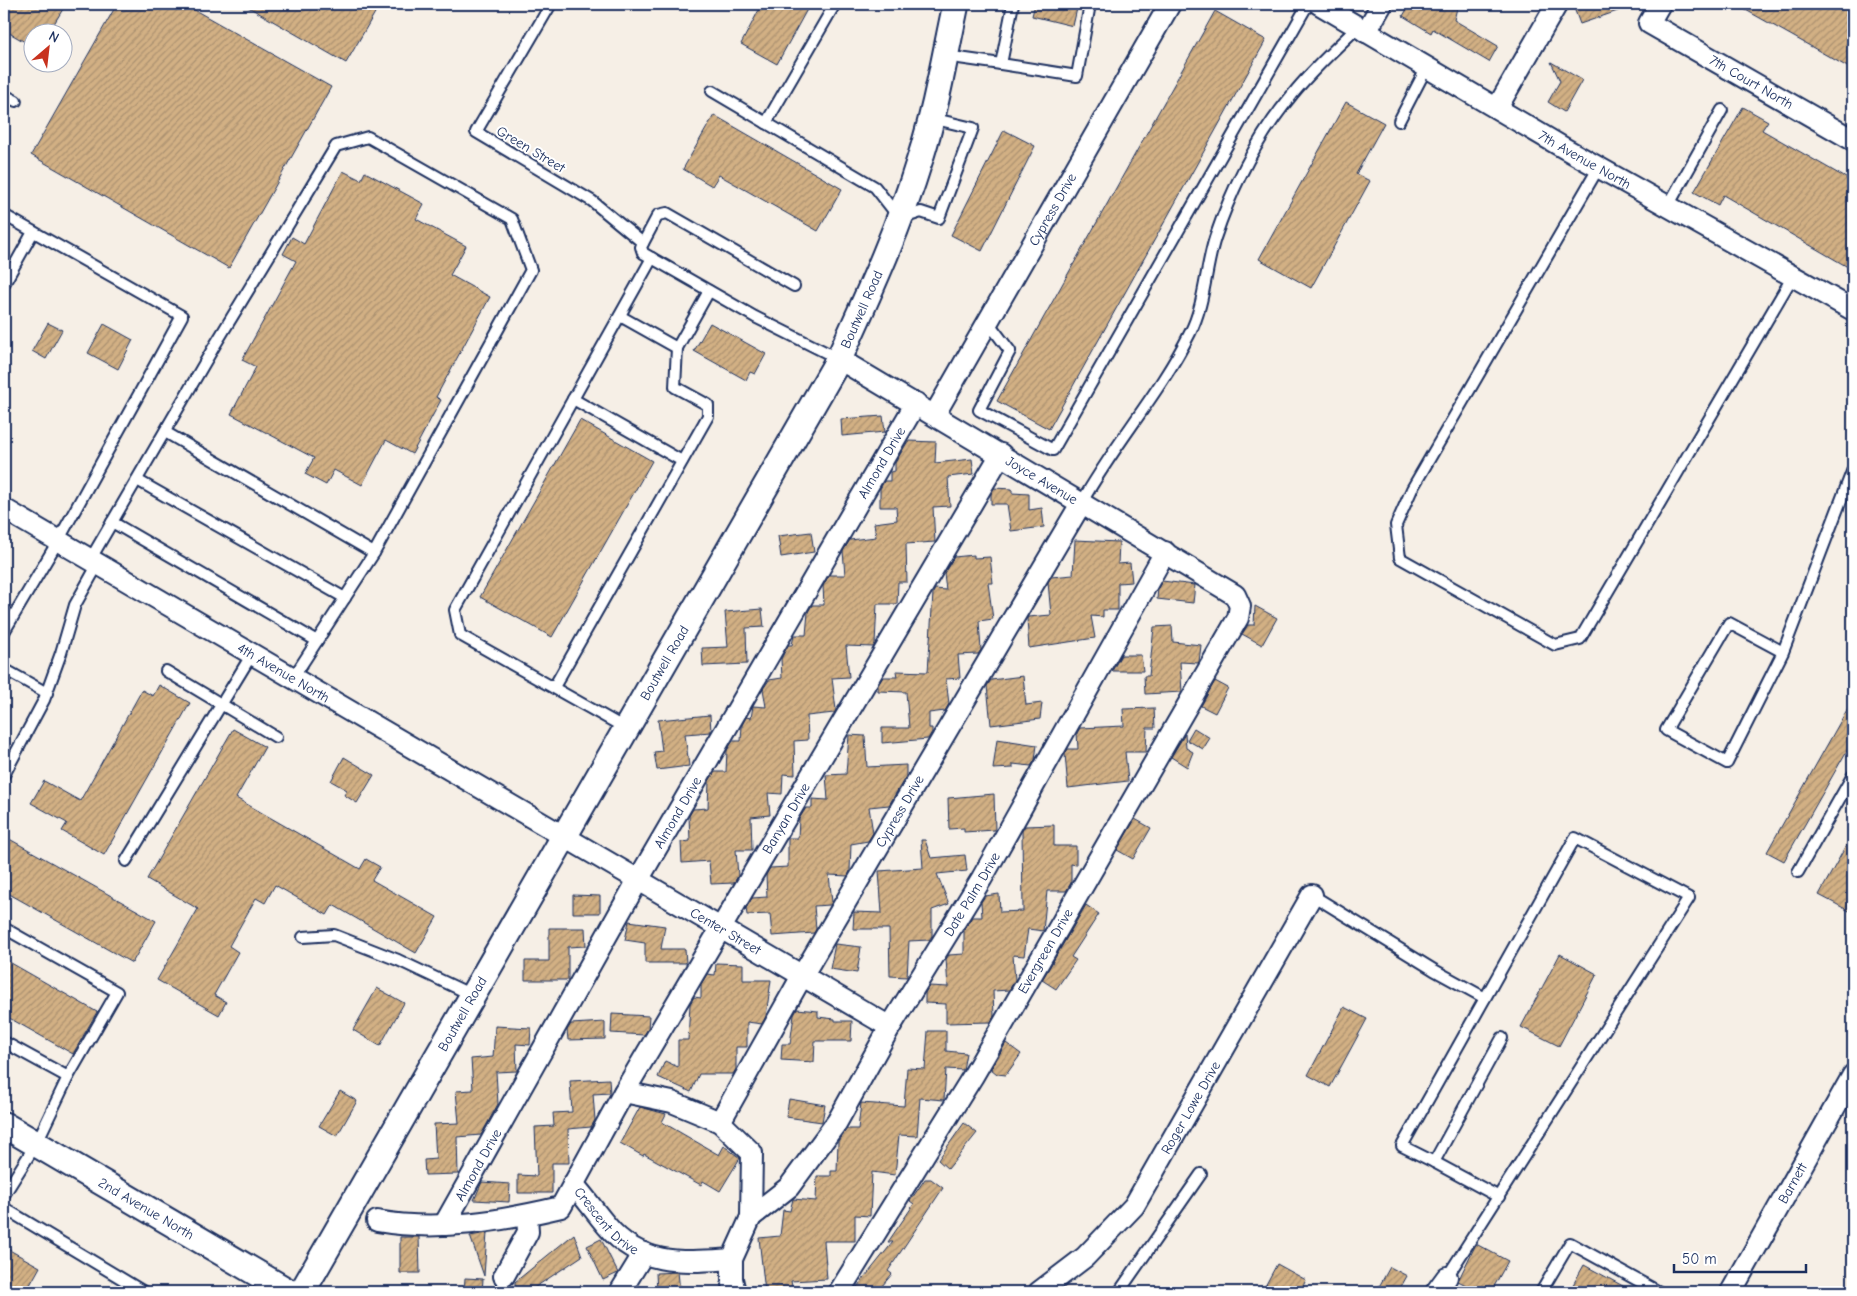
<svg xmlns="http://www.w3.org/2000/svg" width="1857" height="1296" font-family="'Comic Neue',sans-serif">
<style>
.building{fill:url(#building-hatch);stroke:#1b2f5e}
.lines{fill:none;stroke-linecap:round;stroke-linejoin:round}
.service-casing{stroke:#1b2f5e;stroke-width:14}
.minor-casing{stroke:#1b2f5e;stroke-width:24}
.tertiary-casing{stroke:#1b2f5e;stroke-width:29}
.service{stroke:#fff;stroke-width:10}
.minor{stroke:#fff;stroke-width:20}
.tertiary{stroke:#fff;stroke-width:25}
.labels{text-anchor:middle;stroke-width:4;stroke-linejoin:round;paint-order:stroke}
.street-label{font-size:14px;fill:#1b2f5e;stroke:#fff}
</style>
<defs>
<pattern id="building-hatch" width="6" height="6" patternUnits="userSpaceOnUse" patternTransform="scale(1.25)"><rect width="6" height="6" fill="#d2b084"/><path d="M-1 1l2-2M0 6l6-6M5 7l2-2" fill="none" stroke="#aa906f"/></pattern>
</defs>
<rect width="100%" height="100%" fill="#f6efe6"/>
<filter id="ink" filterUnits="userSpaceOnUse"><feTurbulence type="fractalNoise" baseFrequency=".02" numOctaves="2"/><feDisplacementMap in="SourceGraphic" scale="10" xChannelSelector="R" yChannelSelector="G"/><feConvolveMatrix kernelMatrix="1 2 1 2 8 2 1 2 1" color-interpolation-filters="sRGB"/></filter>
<g filter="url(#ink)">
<g class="building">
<path d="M4 4H66L49 32H32V46L4 30Z"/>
<path d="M117 4H184L331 87 229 268 31 155Z"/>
<path d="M243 4H380L346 63Z"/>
<path d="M762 4H810L777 64 741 44Z"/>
<path d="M1035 4H1078L1073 26 1032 16Z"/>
<path d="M1410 4H1458L1454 20 1498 46 1489 62 1433 29 1431 33 1403 16Z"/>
<path d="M1586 4H1631L1632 6 1580 24 1574 8Z"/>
<path d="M1735 4H1853V70Z"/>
<path d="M1215 11 1266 40 1049 429 997 401Z"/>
<path d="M1551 62 1582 80 1564 112 1548 102 1560 81Z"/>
<path d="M1346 102 1384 123 1356 174 1370 181 1311 288 1259 259Z"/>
<path d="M1743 107 1768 121 1762 130 1853 182V270L1723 195 1718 205 1694 192Z"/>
<path d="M714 115 842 189 818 231 719 175 712 186 683 169Z"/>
<path d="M1004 130 1035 146 982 251 951 235Z"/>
<path d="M343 171 361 180 365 172 424 204 416 219 466 246 450 275 490 297 436 397 441 400 412 454 386 440 362 485 334 470 326 485 305 474 314 458 231 414 256 367 242 360 296 261 283 254 292 237 304 244Z"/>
<path d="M48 323 62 330 46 359 32 351Z"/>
<path d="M710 323 766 354 755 374 750 372 746 380 694 351Z"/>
<path d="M104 324 133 340 118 369 88 353Z"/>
<path d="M883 416 885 432 842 436 841 419Z"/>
<path d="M580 420 652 461 552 637 480 597Z"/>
<path d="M908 441 936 442 935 463 972 459 974 474 948 477 950 506 933 507 935 542 906 544 907 582H898L897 604H877L875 644 873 647 846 646 849 677 832 678 836 710 834 713 807 716 808 740 794 741 795 775 783 774 782 794 768 793 770 815 751 817 752 850H736L738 876 734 883 711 884 709 861 682 863 681 842 690 841 689 816 693 809 708 808 709 781 715 772H726L727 750 733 741H741L742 725 746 717 751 718 753 706 766 707 763 689 769 680 782 678 781 659 788 645H792L794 635H806L808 612 812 605H824L823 586 829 575H845L843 551 850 540 876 537 874 523 897 520 896 507H880V489L884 481H890V472L895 471V463Z"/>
<path d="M994 488 1012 489V493L1029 494V510L1042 508 1044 527 1011 531 1007 504H991V493Z"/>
<path d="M811 532 814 552 781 557 778 536Z"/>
<path d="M1075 540 1119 542 1118 564 1130 563 1132 582 1118 583V610H1103V617L1091 616 1095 638 1029 648 1027 619 1028 617 1051 615 1048 582 1051 577 1073 575Z"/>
<path d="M974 555V558L990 557 993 583H988L993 619 979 621 981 650 978 654 958 655 960 678 946 679 949 704 945 711 929 713V728H932V732L928 739 882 743V728H909L906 692 878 691V685L883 677H897L896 671 928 672 933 593 935 589 946 590 944 573 954 557Z"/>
<path d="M1162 581 1195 585 1193 603 1157 599 1158 588Z"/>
<path d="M1255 606 1277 618 1262 645 1242 634 1248 625H1254Z"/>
<path d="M762 609 764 627 746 628 747 664 703 666 702 648 728 647 725 612Z"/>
<path d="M1172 626 1173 642 1201 645 1199 662 1198 663 1180 662 1182 692 1145 694 1144 676H1149L1154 627Z"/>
<path d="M1121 655H1141L1143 671H1112Z"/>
<path d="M1023 676 1026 705 1042 703 1040 719 991 725 987 686 991 680Z"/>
<path d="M1215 681 1228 688 1215 713 1201 706Z"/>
<path d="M159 685 190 703 104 855 62 831 67 823 31 803 44 781 80 801 142 690 153 696Z"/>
<path d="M1853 699V740L1784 861 1767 852Z"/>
<path d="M1154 708 1155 728H1147L1146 752H1125L1128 781 1068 788 1065 754 1068 749H1078L1077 733 1080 728 1124 726 1123 709Z"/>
<path d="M710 715 711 732 685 734 689 766 657 770 654 752 662 751 658 720Z"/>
<path d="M1194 728 1210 738 1203 749 1187 740Z"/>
<path d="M233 729 265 747 236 798 360 869 366 859 380 867 372 880 437 917 416 953 333 905 327 915 275 885 265 903 256 898 229 946 238 952 214 995 226 1002 219 1015 157 980 198 909 147 879Z"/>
<path d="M1185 734 1186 748 1193 752 1187 767 1171 757Z"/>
<path d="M849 735 865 736 867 767 906 765V776L889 805 869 807 873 833 868 841 851 844 850 871 848 876 829 875 832 902 830 905 814 906 816 929 814 933 772 936 770 914 747 915 746 908 752 898 767 897 766 875 770 868 788 867V838H798L799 819 806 808H812V799L828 800 826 775 846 774Z"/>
<path d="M997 739 1037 745 1035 760 1031 766 1013 764V768L993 769Z"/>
<path d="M344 757 374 775 357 803 344 795 347 790 331 781Z"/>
<path d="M994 794 995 830 964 832V828L949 829 948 798Z"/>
<path d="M1135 819 1151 828 1133 859 1117 850Z"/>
<path d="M1054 825V846H1076V865L1071 864V883L1066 891H1047L1043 931 1028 929 1024 956 1013 955 1015 980 1009 990 993 991 994 1016 991 1022 946 1023V1004L925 1003V993L929 986 948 987 946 959 949 955 964 954V930L972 917H982L981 902 985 896 999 894 1000 912 1023 911 1022 831 1025 826Z"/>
<path d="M1853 833V913L1819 895Z"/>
<path d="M4 836 156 921 132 963 4 891Z"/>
<path d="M921 840H925L931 858 965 855 967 871 937 874 949 904 932 910V936L929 940 909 941 907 977 890 976 889 929H853L854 912 882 913 879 871 923 868Z"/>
<path d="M573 895 600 896V913H573Z"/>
<path d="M1086 905 1099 914 1071 957 1076 960 1056 989 1042 980Z"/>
<path d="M629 921 665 926 661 949H685L686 963H645V943L625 940Z"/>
<path d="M549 928H585L586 946 568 947V980H525V961H549Z"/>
<path d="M835 944 861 947 857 973 830 969Z"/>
<path d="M1560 954 1597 974 1559 1046 1521 1027Z"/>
<path d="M4 959 97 1012 73 1054 4 1015Z"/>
<path d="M716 963 743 964V980H771L766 1016 762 1024 747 1022V1047H736V1069L733 1074H699L691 1092 658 1077 665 1061 678 1067V1040H688L690 1004 694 997 701 998V984L707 974 715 975Z"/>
<path d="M377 988 404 1003 380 1046 353 1030Z"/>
<path d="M1344 1007 1367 1019 1330 1087 1308 1075Z"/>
<path d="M797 1009 818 1011V1017L835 1019V1021H852L851 1041H815L814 1062 781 1060 782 1044H790L794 1015Z"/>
<path d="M612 1014 649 1016 648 1029 644 1035 611 1033Z"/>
<path d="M605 1022V1039L568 1040 567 1030 571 1024Z"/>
<path d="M495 1026 531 1028 530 1045 516 1044 517 1071 496 1072 498 1104 481 1135 457 1137 458 1174 425 1175 424 1160 436 1159 434 1124 459 1123 456 1091 473 1090 471 1059 493 1057Z"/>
<path d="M928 1031H946V1051L966 1053 963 1070 946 1069 944 1100 920 1098 917 1136 899 1135 895 1175 872 1172 870 1216 855 1215V1241H824L827 1279 791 1281 793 1292H765L759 1238 780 1236 783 1210 790 1211 793 1199 816 1201 817 1176H831V1171H837L838 1141 847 1129H858L861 1103 904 1106 907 1068 925 1069Z"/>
<path d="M1006 1043 1021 1054 1006 1075 997 1074 991 1069Z"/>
<path d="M609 1079 610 1093 593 1094 595 1120 591 1127 568 1129 569 1163H552V1193H518V1175L537 1176 535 1127 554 1126 553 1113 572 1112 570 1081Z"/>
<path d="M340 1091 357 1101 337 1136 319 1126Z"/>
<path d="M789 1099 825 1105 822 1122 786 1117Z"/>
<path d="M640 1107 666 1114 662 1122 719 1155 724 1146 740 1158 720 1191 703 1181 701 1185 644 1154 643 1156 620 1143Z"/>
<path d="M964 1123 977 1133 948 1169 938 1160Z"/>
<path d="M925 1179H931L943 1188 888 1271 892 1274 877 1292H853L893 1242H888L914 1204 910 1201Z"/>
<path d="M482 1182 510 1184 509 1202 474 1200Z"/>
<path d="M487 1233 484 1276 470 1236Z"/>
<path d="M574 1234 582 1256 528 1292H519L515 1288V1282Z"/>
<path d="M400 1237H419L420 1273H400Z"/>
<path d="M601 1239 618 1273 603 1280 587 1246Z"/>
<path d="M1476 1244 1508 1261 1491 1292H1480L1458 1281Z"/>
<path d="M4 1247 40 1267 26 1292H4Z"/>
<path d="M1277 1264 1306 1280 1300 1292H1262Z"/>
<path d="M1584 1265 1634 1292H1569Z"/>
<path d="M1390 1267 1407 1276 1398 1292H1376Z"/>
<path d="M678 1272 680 1291 657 1292 656 1273Z"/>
<path d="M465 1278 483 1279 482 1292H464Z"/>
</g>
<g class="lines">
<defs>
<g id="service">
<path d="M551 4 476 132 592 201 643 243"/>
<path d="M1013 4 1001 64 1077 76 1090 4"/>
<path d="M945 56 1001 64"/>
<path d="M712 91 875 187 900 219 921 212 939 218 973 128 931 118"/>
<path d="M4 95 16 101"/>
<path d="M1399 121 1427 67"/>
<path d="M766 123 835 4"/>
<path d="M1599 167 1412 489 1396 525 1400 558 1555 645 1580 639 1793 276"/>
<path d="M1668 206 1722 110"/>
<path d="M4 215 182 316 58 541 4 632"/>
<path d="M4 284 33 232"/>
<path d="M794 286 667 213 658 215 641 247 643 253 755 317 839 359"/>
<path d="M620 316 677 348"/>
<path d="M988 322 1010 351 979 410 1053 450 1308 4"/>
<path d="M573 399 682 461"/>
<path d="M165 432 374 553"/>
<path d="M137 480 345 598"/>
<path d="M1082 502C1115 443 1160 393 1190 333 1205 304 1205 269 1215 238 1232 188 1258 136 1292 95 1311 71 1335 49 1358 27"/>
<path d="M112 522 317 641"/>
<path d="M90 560 215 345 336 146 368 137 512 219 531 270 374 553 293 678"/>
<path d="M1783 652 1729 623 1666 730 1727 763 1783 652 1853 469"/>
<path d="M4 669 47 693"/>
<path d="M166 671 276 737"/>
<path d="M554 687 708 416V405L675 387 677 348 709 291"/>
<path d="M625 728 460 635 455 610 652 258"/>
<path d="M4 775 44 700 61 653 75 605 98 564"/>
<path d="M126 861 252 654"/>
<path d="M1798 872 1853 775"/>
<path d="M1312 895 1434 970 1485 998"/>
<path d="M4 928 117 992 68 1077"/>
<path d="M303 937 334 935 398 960 472 995"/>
<path d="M4 1042 68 1077 36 1144 4 1195"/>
<path d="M1434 1162 1402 1146 1575 838 1689 898 1447 1277"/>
<path d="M1499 1197 1434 1162 1502 1038"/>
<path d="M4 1208 144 1292"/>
<path d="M1119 1292 1201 1174"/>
<path d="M1541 1292 1570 1243 1659 1292"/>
</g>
<g id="minor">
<path id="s1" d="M1319 4 1564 148 1853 310"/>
<path id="s2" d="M1660 4 1649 23 1853 140"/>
<path d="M1366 32 1382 4"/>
<path d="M1497 108 1557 4"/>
<path id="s3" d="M839 359 1235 595 1240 606 1238 618 973 1076 839 1292"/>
<path id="s4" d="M935 414 1170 4"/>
<path id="s5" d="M4 509 890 1027"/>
<path d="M624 1092 672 1102 720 1122 752 1153 751 1217 732 1259V1279L735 1292"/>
<path id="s6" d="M720 1122 802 976 1082 502"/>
<path id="s7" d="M573 1184C585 1197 595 1212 607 1226 641 1267 684 1262 732 1259"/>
<path id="s8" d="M751 1217 789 1187 837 1122 890 1027 982 878 1165 552"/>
<path id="s9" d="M377 1221C438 1232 502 1221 561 1207L624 1092 1001 454"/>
<path id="s10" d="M444 1225 638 880 916 403"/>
<path d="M504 1276 528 1232 527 1215"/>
<path d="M620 1292 644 1253"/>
<path id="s11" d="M1039 1292 1085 1257 1134 1206 1312 895"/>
<path d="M1436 1292 1447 1277"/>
<path id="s12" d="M1731 1292 1853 1075"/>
</g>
<g id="tertiary">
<path id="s13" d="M4 1125 289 1292"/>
<path id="s14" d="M302 1292 839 359C869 293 899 228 920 159 936 109 945 55 956 4"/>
</g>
</defs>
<use href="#service" class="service-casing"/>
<use href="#minor" class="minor-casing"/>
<use href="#tertiary" class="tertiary-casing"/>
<use href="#service" class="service"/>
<use href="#minor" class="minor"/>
<use href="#tertiary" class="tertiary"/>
</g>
</g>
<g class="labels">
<g class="street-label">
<text dy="5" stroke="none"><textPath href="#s2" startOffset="140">7th Court North</textPath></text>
<text transform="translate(531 149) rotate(31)" y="5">Green Street</text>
<text dy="5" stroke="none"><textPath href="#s1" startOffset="308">7th Avenue North</textPath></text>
<text dy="5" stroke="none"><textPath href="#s4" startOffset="236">Cypress Drive</textPath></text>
<text dy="5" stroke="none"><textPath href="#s14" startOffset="1131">Boutwell Road</textPath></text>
<text dy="5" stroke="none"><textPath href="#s10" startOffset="879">Almond Drive</textPath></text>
<text dy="5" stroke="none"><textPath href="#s3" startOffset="236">Joyce Avenue</textPath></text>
<text dy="5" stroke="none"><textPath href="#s14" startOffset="726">Boutwell Road</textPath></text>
<text dy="5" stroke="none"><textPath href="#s5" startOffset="324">4th Avenue North</textPath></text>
<text dy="5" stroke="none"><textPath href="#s6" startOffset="359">Cypress Drive</textPath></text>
<text dy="5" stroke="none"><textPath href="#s10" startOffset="474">Almond Drive</textPath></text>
<text dy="5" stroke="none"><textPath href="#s9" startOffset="635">Banyan Drive</textPath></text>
<text dy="5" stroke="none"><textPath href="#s8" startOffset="394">Date Palm Drive</textPath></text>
<text dy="5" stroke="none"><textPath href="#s5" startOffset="836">Center Street</textPath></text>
<text transform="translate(1045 951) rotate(-60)" y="5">Evergreen Drive</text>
<text dy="5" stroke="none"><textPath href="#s14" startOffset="321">Boutwell Road</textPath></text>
<text dy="5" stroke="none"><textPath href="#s11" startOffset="242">Roger Lowe Drive</textPath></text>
<text dy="5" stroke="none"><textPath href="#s10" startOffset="69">Almond Drive</textPath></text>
<text dy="5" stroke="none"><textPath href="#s12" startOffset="125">Barnett</textPath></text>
<text dy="5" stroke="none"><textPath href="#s13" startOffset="165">2nd Avenue North</textPath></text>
<text dy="5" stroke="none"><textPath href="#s7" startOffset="50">Crescent Drive</textPath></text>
</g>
</g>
<rect width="1857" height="1296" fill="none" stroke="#fff" stroke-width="20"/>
<rect x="10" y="10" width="1837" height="1276" fill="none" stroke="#1b2f5e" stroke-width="2" filter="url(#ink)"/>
<g transform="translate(48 48) rotate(28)"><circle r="24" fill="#ffffff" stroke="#a4acbf"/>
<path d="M0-4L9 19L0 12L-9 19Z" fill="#c8321e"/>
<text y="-8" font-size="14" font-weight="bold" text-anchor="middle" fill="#1b2f5e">N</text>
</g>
<path d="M1674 1264v8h132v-8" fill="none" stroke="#1b2f5e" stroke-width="2.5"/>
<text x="1682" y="1264" font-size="15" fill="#1b2f5e" stroke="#ffffff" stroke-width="4" paint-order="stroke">50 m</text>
</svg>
